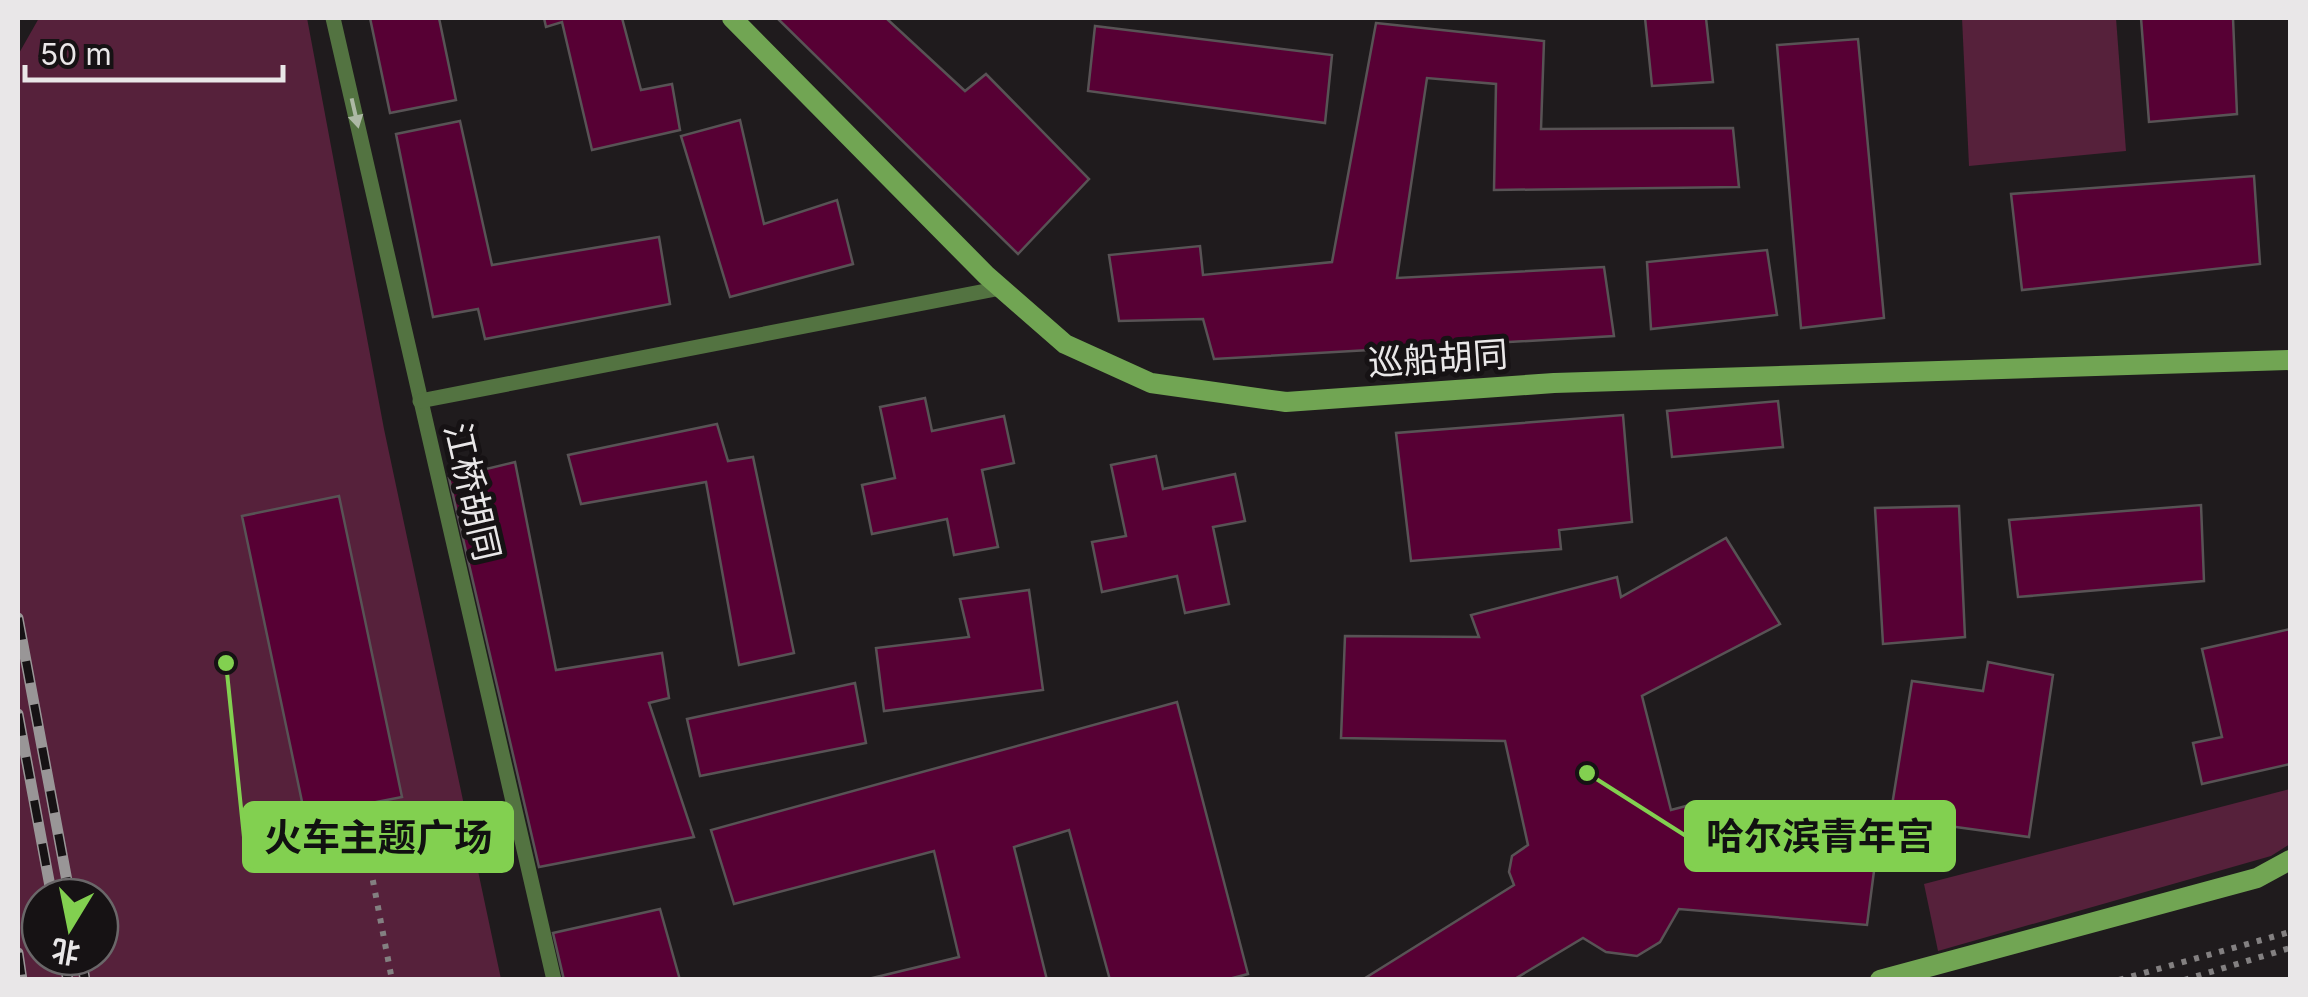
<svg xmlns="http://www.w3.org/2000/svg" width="2308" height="997" font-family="Inter,'Noto Sans SC',sans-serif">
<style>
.green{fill:#56213b;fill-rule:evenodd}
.building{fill:#570034;stroke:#585355;stroke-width:2.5}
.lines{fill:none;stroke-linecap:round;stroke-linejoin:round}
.path{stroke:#838081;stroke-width:6;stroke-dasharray:5 8;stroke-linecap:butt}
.lane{stroke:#537341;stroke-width:15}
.secondary{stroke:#71a553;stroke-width:20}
.rail-casing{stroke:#999697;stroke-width:11}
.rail{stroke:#161214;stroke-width:8;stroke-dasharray:22;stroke-linecap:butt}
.oneway{fill:#adb9a5}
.labels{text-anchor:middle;stroke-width:10;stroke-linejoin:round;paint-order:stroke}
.street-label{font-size:35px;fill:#e9e7e8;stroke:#161214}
.leader{fill:none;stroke:#82d050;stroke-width:4}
.callout-dot{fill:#82d050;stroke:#161214;stroke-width:4}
.callout{fill:#82d050;stroke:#82d050;stroke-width:4}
.callout-label{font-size:38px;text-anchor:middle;font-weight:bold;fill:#111}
</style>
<rect width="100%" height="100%" fill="#1f1b1d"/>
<g class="green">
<path d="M39 18H307L384 429 501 979 18 980V55ZM40 897H100V957H40Z"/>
<path d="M1962 18H2116L2126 151 1969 166Z"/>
<path d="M2290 789V844L2271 856 1938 951 1924 884Z"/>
</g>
<g class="building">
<path d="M370 18H439L456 100 390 113Z"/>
<path d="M544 18H622L641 90 672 84 680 130 592 150 562 22 546 27Z"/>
<path d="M777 18H886L965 91 986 74 1089 179 1018 254Z"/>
<path d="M1645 18H1706L1713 82 1652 86Z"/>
<path d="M2141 18H2233L2237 114 2149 122Z"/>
<path d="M1376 23 1544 41 1541 129 1733 128 1739 187 1494 190 1496 84 1427 78 1397 278 1604 267 1614 336 1214 359 1203 319 1119 321 1109 255 1200 246 1203 275 1332 262Z"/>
<path d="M1095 26 1332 55 1325 123 1088 91Z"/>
<path d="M1858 39 1884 318 1801 328 1777 45Z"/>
<path d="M740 120 764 224 837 200 853 264 730 297 681 136Z"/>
<path d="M460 121 492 265 659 237 670 304 485 339 478 309 433 317 396 134Z"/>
<path d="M2254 176 2260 264 2022 290 2011 194Z"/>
<path d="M1767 250 1777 315 1651 329 1647 262Z"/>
<path d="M925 398 932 431 1004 416 1014 463 982 470 998 547 954 555 947 519 872 534 862 485 895 478 880 407Z"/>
<path d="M1778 401 1783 447 1672 457 1667 411Z"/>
<path d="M1623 415 1632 522 1559 530 1561 549 1411 561 1396 433Z"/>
<path d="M717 424 728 461 753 457 794 653 739 665 706 482 581 504 568 455Z"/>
<path d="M1156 456 1163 489 1235 474 1245 521 1213 527 1229 604 1185 613 1177 576 1102 592 1092 542 1126 536 1111 465Z"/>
<path d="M515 462 556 670 662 653 669 698 649 703 694 837 539 867 449 478Z"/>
<path d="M339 496 402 797 305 816 242 516Z"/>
<path d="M2201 505 2204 581 2018 597 2009 520Z"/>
<path d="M1959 506 1965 637 1883 644 1875 508Z"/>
<path d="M1726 538 1780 624 1642 696 1671 810 1690 805 1706 819 1701 831 1877 848 1867 925 1679 909 1660 942 1637 956 1606 952 1583 938 1513 980H1362L1514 885 1509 872 1512 856 1528 845 1505 741 1341 738 1345 636 1479 637 1471 615 1617 577 1621 597Z"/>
<path d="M1029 590 1043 690 884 711 876 648 969 637 960 599Z"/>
<path d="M2290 629V764L2202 784 2193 743 2222 737 2202 649Z"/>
<path d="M1988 662 2053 675 2029 837 1890 818 1912 681 1983 691Z"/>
<path d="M855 683 866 743 700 776 687 719Z"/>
<path d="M1177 702 1248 974 1225 980H1110L1069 830 1014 847 1047 980H864L959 957 934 851 734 904 711 830Z"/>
<path d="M660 909 680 980H564L553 933Z"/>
</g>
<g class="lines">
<g class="path">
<path d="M363 829 392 980"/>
<path d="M2119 980 2290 932"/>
<path d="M2184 980 2290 948"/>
</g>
<g class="lane">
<path d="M333 18 554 980"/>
<path d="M420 401 1001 288"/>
</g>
<g class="secondary">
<path d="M732 18 986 275 1065 344 1151 383 1286 402 1554 383 2290 360"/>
<path d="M1880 980 2257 878 2290 860"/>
</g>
<defs>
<g id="rail">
<path d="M18 618 70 897"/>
<path d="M18 714 52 897"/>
<path d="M18 953 22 980"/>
<path d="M63 957 68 980"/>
<path d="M81 957 85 980"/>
</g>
</defs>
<use href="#rail" class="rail-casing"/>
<use href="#rail" class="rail"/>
</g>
<defs><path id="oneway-solid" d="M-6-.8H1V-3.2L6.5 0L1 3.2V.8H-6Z" transform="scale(2.5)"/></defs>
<use class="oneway" href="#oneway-solid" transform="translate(355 113) rotate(77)"/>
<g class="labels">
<g class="street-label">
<text transform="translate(1438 359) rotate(-4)" y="12">巡船胡同</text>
<text transform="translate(472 492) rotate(77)" y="12">江桥胡同</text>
</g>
</g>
<path class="leader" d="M1587 773L1686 836M226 663L244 837"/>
<g class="callout-dot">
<circle cx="1587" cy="773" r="10"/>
<circle cx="226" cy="663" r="10"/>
</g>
<g class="callout">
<rect x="1686" y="802" width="268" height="68" rx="10"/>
<rect x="244" y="803" width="268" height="68" rx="10"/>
</g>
<g class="callout-label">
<text x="1820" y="850">哈尔滨青年宫</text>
<text x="378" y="851">火车主题广场</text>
</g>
<rect width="2308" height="997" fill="none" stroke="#e9e7e8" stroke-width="40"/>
<g transform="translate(70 927) rotate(190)"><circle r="48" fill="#161214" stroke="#6a6769" stroke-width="2.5"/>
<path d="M0-8L18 38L0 25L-18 38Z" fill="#82d050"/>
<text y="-15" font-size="28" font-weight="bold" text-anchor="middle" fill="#e9e7e8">北</text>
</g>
<path d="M25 65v15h258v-15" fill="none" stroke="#e9e7e8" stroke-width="5"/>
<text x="40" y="65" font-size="30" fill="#e9e7e8" stroke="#161214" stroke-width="8" paint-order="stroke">50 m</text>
</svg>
